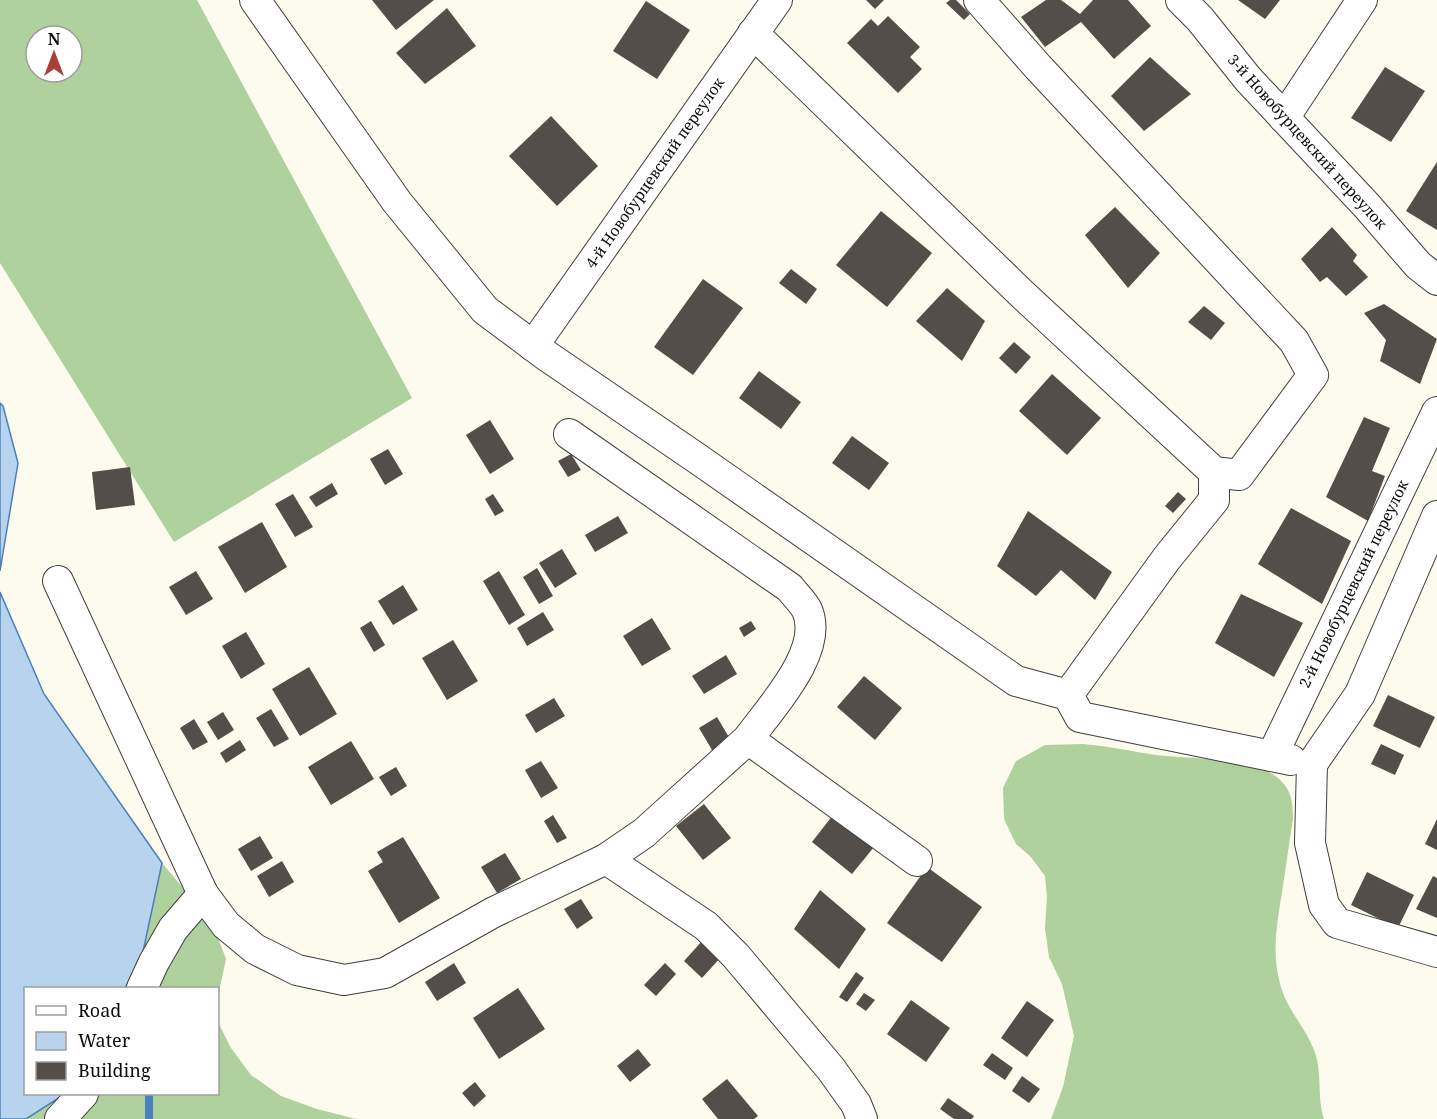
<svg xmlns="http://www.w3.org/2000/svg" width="1437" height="1119" font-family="'Noto Serif',serif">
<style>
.forest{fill:#aed19d;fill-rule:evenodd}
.water{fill:#b8d3ed;stroke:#4980bb;stroke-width:1.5}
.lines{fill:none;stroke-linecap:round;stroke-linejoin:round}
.stream{stroke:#4980bb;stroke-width:8}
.building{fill:#534e4a}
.minor-casing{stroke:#3f3f3f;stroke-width:32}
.minor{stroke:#fff;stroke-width:30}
.labels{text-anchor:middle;stroke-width:6;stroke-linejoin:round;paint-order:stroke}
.street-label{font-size:15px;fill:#0c0c0c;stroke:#fff}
</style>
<rect width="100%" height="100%" fill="#fdfbed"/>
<g class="forest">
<path d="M0 0H197L412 398 174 542 0 263ZM36 36H72V72H36Z"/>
<path d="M1083 744C1107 746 1131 751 1156 755 1189 759 1246 757 1274 775 1291 787 1293 800 1293 819 1289 843 1286 867 1282 892 1277 924 1271 954 1281 987 1288 1012 1309 1031 1316 1056 1322 1077 1317 1099 1324 1119H1051L1063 1087 1074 1036 1062 984 1049 957 1045 928 1047 897 1045 876 1031 857 1016 844 1004 819 1003 788 1016 761 1045 745Z"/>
<path d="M162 863 212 922 226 959 218 996 219 1024 231 1048 251 1075 281 1096 317 1109 356 1119H26L65 1094H218V988H125L141 961Z"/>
</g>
<g class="water">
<path d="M0 403 3 406 18 463 0 571Z"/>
<path d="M0 592 44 694 162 863 141 961 125 988H26V1094H65L26 1119H0Z"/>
</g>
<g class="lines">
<path class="stream" d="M149 1094V1119"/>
</g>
<g class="building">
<path d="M372 0H434L396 30Z"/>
<path d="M866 0H884L875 9Z"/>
<path d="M950 0H956L970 14 964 20 946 3Z"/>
<path d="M1046 0H1061L1080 14 1093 0H1128L1151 26 1114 59 1081 22 1045 47 1021 17Z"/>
<path d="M1238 0H1280L1265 19Z"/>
<path d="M646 1 690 30 657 79 613 51Z"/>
<path d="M447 8 476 46 425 84 396 53Z"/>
<path d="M888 16 920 47 910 57 922 69 898 93 847 43 871 19 878 26Z"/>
<path d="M1150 57 1191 94 1144 131 1111 96Z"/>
<path d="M1385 67 1425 91 1391 142 1351 118Z"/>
<path d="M551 116 598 166 557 206 509 156Z"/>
<path d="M1437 162V230L1406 211Z"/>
<path d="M1115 207 1160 253 1128 288 1085 235Z"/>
<path d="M881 211 932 253 887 307 836 265Z"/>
<path d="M1332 227 1357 255 1353 261 1368 277 1346 296 1327 277 1320 282 1301 259Z"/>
<path d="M791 269 817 289 806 304 779 283Z"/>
<path d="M703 279 743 308 693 375 654 347Z"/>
<path d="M947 288 985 321 962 361 916 321Z"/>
<path d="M1384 304 1437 339 1420 384 1380 361 1386 340 1364 313Z"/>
<path d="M1204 306 1225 323 1211 340 1188 322Z"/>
<path d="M1014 342 1031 357 1016 374 999 358Z"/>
<path d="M759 371 801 402 781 429 739 398Z"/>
<path d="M1052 374 1101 418 1067 455 1019 411Z"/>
<path d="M1364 417 1390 428 1372 471 1385 476 1368 521 1326 497Z"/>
<path d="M490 420 514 459 490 474 466 435Z"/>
<path d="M852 436 889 463 869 490 832 463Z"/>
<path d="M388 449 403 474 385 485 370 459Z"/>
<path d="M571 454 581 470 568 477 558 461Z"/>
<path d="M130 467 135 505 96 510 92 472Z"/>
<path d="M332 483 338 494 316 507 309 497Z"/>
<path d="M1178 492 1186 499 1173 513 1165 506Z"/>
<path d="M293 494 313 527 295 537 275 504Z"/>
<path d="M493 494 504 511 495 516 485 499Z"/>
<path d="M1291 508 1351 541 1322 604 1258 564Z"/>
<path d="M1028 511 1112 572 1095 600 1061 570 1036 596 997 566Z"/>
<path d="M618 516 628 533 595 552 585 535Z"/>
<path d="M262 522 287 567 245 593 218 547Z"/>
<path d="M562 549 577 574 555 588 539 563Z"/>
<path d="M537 568 553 596 539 604 523 577Z"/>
<path d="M196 571 213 599 186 615 169 587Z"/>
<path d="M499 571 525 615 509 625 483 581Z"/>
<path d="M403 585 418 610 393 625 378 601Z"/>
<path d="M1241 594 1303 623 1274 677 1215 643Z"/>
<path d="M543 612 554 630 527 646 517 628Z"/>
<path d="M652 618 671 649 642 666 623 636Z"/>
<path d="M371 621 385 645 374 652 360 628Z"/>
<path d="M751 621 756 629 744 637 739 628Z"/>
<path d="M246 632 265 664 241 679 222 646Z"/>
<path d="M453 640 478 681 447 700 422 658Z"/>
<path d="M726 655 737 674 704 694 692 676Z"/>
<path d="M309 667 337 714 300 736 272 689Z"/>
<path d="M864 676 902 708 875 740 837 707Z"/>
<path d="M1388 695 1435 717 1420 748 1373 726Z"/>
<path d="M554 698 565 716 536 733 525 715Z"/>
<path d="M271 709 289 739 274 747 256 718Z"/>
<path d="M223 712 234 730 218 740 207 722Z"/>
<path d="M717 717 733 744 715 755 699 728Z"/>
<path d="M194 719 208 742 193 750 180 728Z"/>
<path d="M240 740 246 750 226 763 220 753Z"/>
<path d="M351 741 374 779 331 805 308 767Z"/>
<path d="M1381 744 1404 755 1395 775 1371 764Z"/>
<path d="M541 761 558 788 541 798 525 770Z"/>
<path d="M396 767 407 786 391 796 379 777Z"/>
<path d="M704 804 731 838 703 860 676 826Z"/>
<path d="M553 815 567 838 557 843 544 821Z"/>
<path d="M833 815 874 847 852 874 812 842Z"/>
<path d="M1437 819V850L1425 844Z"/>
<path d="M260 836 273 858 251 871 238 849Z"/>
<path d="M403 837 440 898 399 923 368 871 383 862 377 852Z"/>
<path d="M505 853 521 879 497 893 481 867Z"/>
<path d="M282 861 294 882 269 897 257 876Z"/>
<path d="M927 867 982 907 942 962 887 923Z"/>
<path d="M1367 872 1414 895 1398 928 1351 905Z"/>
<path d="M1433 876 1437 878V918L1416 909Z"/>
<path d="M820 890 866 929 839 969 794 929Z"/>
<path d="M581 899 593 918 577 929 564 909Z"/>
<path d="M703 940 721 957 702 978 684 961Z"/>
<path d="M454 963 466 983 437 1001 425 982Z"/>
<path d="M665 963 676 974 656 996 644 985Z"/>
<path d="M856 972 864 978 847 1002 839 997Z"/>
<path d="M518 988 545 1029 499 1059 473 1018Z"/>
<path d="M864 993 875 1000 866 1011 856 1004Z"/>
<path d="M911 1000 950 1028 926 1062 887 1034Z"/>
<path d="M1027 1001 1054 1020 1027 1057 1001 1038Z"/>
<path d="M638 1049 651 1065 630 1082 617 1066Z"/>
<path d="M992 1053 1013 1068 1005 1080 983 1065Z"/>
<path d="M1022 1076 1040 1089 1029 1103 1012 1091Z"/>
<path d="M727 1079 758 1116 754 1119H718L702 1099Z"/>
<path d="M475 1082 486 1096 474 1107 462 1093Z"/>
<path d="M948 1098 974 1116 972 1119H954L940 1109Z"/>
</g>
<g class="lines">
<defs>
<g id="minor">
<path d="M255 0 397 202 485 310 544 354 695 457 1016 681 1068 695 1167 558 1214 500V472"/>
<path d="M1181 0 1200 19 1248 79 1367 206 1418 265 1437 280"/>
<path d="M753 33 1022 294 1214 472 1239 475 1313 375 1294 341 1038 67 979 0"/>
<path d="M1284 118 1362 0"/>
<path d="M533 346 777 0"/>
<path d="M569 434 790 588C795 595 803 602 807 610 825 651 770 708 748 739L917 861"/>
<path d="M1437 516 1360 694 1312 764 1310 843 1324 905 1337 923 1437 952"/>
<path d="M58 581 203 894 226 925 255 949 297 970 344 980 385 973 494 912 606 859 644 833 748 739"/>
<path d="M1068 695 1080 717 1291 760"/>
<path d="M1272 756 1437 412"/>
<path d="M606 859 706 926 736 956 831 1069 856 1104 862 1119"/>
<path d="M142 988 154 962 173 929 203 894"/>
<path d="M60 1119 83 1094"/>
</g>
</defs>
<use href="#minor" class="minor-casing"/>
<use href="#minor" class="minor"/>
</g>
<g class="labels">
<g class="street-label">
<text transform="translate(1307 142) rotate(48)" y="5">3-й Новобурцевский переулок</text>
<text transform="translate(655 173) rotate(-55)" y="5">4-й Новобурцевский переулок</text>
<text transform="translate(1354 584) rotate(-64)" y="5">2-й Новобурцевский переулок</text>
</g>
</g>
<rect x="24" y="987" width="195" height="108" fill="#ffffff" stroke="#9e9e9e" stroke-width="1.5"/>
<rect x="36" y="1006" width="30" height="9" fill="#ffffff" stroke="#9e9e9e" stroke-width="1.5"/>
<text x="78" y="1017" font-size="18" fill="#0c0c0c">Road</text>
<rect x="36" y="1032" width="30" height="18" fill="#b8d3ed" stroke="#9e9e9e" stroke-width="1.5"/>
<text x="78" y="1047" font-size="18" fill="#0c0c0c">Water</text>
<rect x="36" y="1062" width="30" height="18" fill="#534e4a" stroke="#9e9e9e" stroke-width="1.5"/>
<text x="78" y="1077" font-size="18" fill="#0c0c0c">Building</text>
<g transform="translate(54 54)"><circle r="28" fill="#ffffff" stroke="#9e9e9e" stroke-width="1.5"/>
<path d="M0-4.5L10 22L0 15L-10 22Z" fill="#a93f37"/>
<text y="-9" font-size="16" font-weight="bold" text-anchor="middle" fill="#0c0c0c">N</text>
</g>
</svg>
